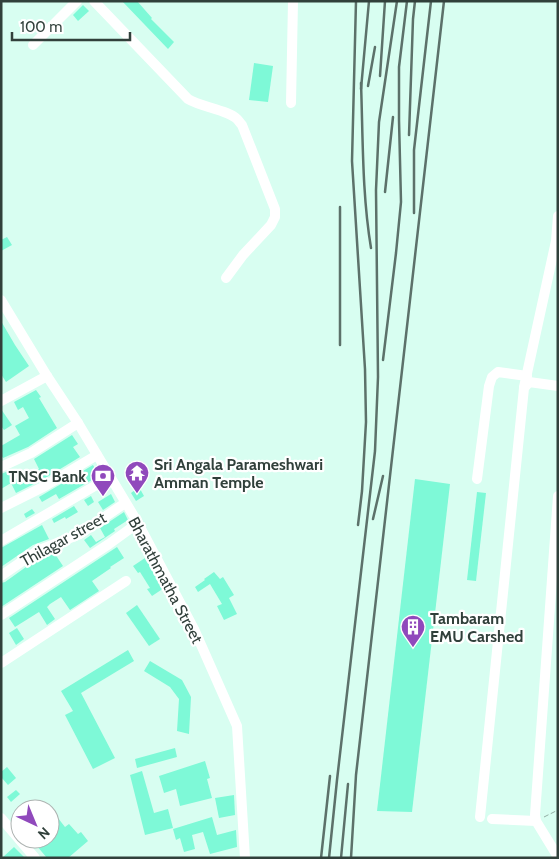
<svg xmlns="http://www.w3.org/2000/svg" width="559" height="859" font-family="Cabin,sans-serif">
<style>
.building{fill:#7ef9d7}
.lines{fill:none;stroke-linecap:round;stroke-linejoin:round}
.path{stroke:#92aea4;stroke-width:1;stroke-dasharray:5 2.5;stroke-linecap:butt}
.minor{stroke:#fff;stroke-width:10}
.rail{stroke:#5c716a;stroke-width:2.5}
.labels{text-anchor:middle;stroke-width:4.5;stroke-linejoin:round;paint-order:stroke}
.poi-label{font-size:16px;font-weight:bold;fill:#31403b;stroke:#fff;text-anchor:start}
.street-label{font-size:16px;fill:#31403b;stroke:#fff}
</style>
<rect width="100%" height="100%" fill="#d8fef1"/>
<g class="building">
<path d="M122 1H137L152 18 151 19 174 42 168 49Z"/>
<path d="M83 5 89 11 78 21 73 15Z"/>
<path d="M254 63 273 66 268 102 249 100Z"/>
<path d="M7 237 12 245 1 251V240Z"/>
<path d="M1 321 15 345 29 366 6 382 1 374Z"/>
<path d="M36 390 41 397 39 398 57 428 28 447 3 458 1 455V446L20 435 15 426 29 418 23 407 18 410 14 402Z"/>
<path d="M1 409 12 425 4 430 1 426Z"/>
<path d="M72 435 78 444 73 447 80 457 42 480 16 493 11 483 1 489V474L11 470 20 485 31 479 29 476 39 469 34 459Z"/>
<path d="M93 465 97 472 94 473 97 477 59 499 56 494 42 502 39 497Z"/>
<path d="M415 479 450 484 412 812 377 811Z"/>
<path d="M139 487 144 496 136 501 131 493Z"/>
<path d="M477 492 486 493 476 581 467 580Z"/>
<path d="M111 494 115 502 103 510 98 502Z"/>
<path d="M91 496 94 502 88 506 84 500Z"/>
<path d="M74 506 78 512 66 519 65 517 54 523 52 519Z"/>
<path d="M32 509 35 513 26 518 24 514Z"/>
<path d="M124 512 128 520 114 529 115 531 90 548 84 540 91 535 96 542 105 537 100 528Z"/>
<path d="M42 525 49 539 33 545 1 567V548Z"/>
<path d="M65 547 55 554 63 566 1 607V583L5 582 40 557Z"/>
<path d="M117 547 124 558 110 567 111 568 92 581 99 591 70 610 61 597 50 604 47 607 55 619 47 625 39 612 15 627 9 618Z"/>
<path d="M148 556 159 577 158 578 164 588 152 596 147 589 150 588 140 572 138 573 133 566Z"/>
<path d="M214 572 220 579 223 577 234 595 229 598 237 614 224 620 217 606 222 604 210 584 198 592 195 587 205 580 204 579Z"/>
<path d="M137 605 160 639 149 646 126 613Z"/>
<path d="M17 628 24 639 16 645 9 633Z"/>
<path d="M128 650 134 661 81 693 115 758 93 769 65 715 73 711 61 691Z"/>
<path d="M150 661 182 680 191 697 189 734 177 731 179 699 170 687 144 671Z"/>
<path d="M175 748 177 757 137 768 135 759Z"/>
<path d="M205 761 210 778 207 779 212 798 180 806 176 789 164 793 159 776Z"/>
<path d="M7 767 16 778 8 785 1 777V772Z"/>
<path d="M142 771 154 813 168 809 173 828 145 835 130 775Z"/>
<path d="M16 790 20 794 11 802 7 797Z"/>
<path d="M234 795 235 815 219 818 215 798Z"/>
<path d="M54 813 65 827 69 824 78 834 81 832 88 841 68 858H47L31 839H50L58 831 50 822V816Z"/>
<path d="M212 817 217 835 236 830 237 847 210 854 203 832 192 835 195 849 184 852 180 838 176 840 173 829Z"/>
<path d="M14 847 25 858H2Z"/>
</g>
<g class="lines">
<path class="path" d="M544 817 558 810"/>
<g class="minor">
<path d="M94 1 188 99C201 107 228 110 237 119 239 121 240 123 242 125L275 209V217L271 225 243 255 226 278"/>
<path d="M33 45 77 1"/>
<path d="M291 103 293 1"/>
<path d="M1 300 47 376 78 423 138 523 194 629 206 656 237 726 245 858"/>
<path d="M524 387 556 241 558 216"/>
<path d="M1 401 47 376"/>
<path d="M1 467 31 453 78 423"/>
<path d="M477 479 489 386 492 377 498 372 527 376"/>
<path d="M558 496 535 815 536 821 558 857"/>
<path d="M1 508 45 486 97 455"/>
<path d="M1 541 110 477"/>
<path d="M1 576 37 551 80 534 125 503"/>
<path d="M1 615 109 544 138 523"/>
<path d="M1 663 126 581"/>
<path d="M480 817 524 388 529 382 558 386"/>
<path d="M1 818 35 858"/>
<path d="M492 819 536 821"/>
</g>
<g class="rail">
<path d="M356 1 352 161 365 369 366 422 362 491 358 525"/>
<path d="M380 76 385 1"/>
<path d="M361 83C363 138 362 194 371 248"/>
<path d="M368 86 375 47"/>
<path d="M361 89 369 1"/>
<path d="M409 135 413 19 415 1"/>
<path d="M385 192 393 117"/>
<path d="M414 213V150L431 1"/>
<path d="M340 345V207"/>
<path d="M383 360 396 253 401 202 399 120V67L407 1"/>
<path d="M373 519 383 476"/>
<path d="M321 858 330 776"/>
<path d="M329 858 337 780 375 451 378 377 376 190 379 122 397 1"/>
<path d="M341 858 348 784"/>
<path d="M351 858 356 775 444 1"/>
</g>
</g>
<defs>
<symbol id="temple-pin" viewBox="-11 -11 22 30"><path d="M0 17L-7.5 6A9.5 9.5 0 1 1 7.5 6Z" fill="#9049bc" stroke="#fff"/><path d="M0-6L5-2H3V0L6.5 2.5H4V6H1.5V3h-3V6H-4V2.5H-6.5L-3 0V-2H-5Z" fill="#fff"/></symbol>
<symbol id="bank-pin" viewBox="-11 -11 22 30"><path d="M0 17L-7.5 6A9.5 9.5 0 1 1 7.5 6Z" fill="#9049bc" stroke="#fff"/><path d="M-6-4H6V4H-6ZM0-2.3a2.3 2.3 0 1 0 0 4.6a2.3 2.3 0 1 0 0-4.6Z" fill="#fff"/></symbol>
<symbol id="building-pin" viewBox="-11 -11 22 30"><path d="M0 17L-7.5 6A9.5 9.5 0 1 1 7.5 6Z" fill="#9049bc" stroke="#fff"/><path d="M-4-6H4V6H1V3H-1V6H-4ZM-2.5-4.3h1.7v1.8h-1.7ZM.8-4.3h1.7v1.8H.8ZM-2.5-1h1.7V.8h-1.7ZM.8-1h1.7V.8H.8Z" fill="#fff"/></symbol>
</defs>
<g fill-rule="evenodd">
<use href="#temple-pin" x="123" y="459" width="28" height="38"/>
<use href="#bank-pin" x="89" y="462" width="28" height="38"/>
<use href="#building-pin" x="399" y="613" width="28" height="38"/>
</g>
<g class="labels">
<g class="poi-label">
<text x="154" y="470">Sri Angala Parameshwari<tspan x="154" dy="18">Amman Temple</tspan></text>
<text x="86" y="482" text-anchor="end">TNSC Bank</text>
<text x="430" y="624">Tambaram<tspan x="430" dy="18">EMU Carshed</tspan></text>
</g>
<g class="street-label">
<text transform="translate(63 539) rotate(-29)" y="6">Thilagar street</text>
<text transform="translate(166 580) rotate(62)" y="6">Bharathmatha Street</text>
</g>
</g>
<rect width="559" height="859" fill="none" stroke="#31403b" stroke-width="5"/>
<g transform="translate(35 824) rotate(136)"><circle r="24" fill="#ffffff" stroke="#adb3b1"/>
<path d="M0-4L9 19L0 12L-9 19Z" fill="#9049bc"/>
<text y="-8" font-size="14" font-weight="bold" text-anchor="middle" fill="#31403b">N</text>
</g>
<path d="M12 32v8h118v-8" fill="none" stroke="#31403b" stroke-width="2.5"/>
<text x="20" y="32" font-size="15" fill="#31403b" stroke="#ffffff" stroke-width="4" paint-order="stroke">100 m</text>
</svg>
